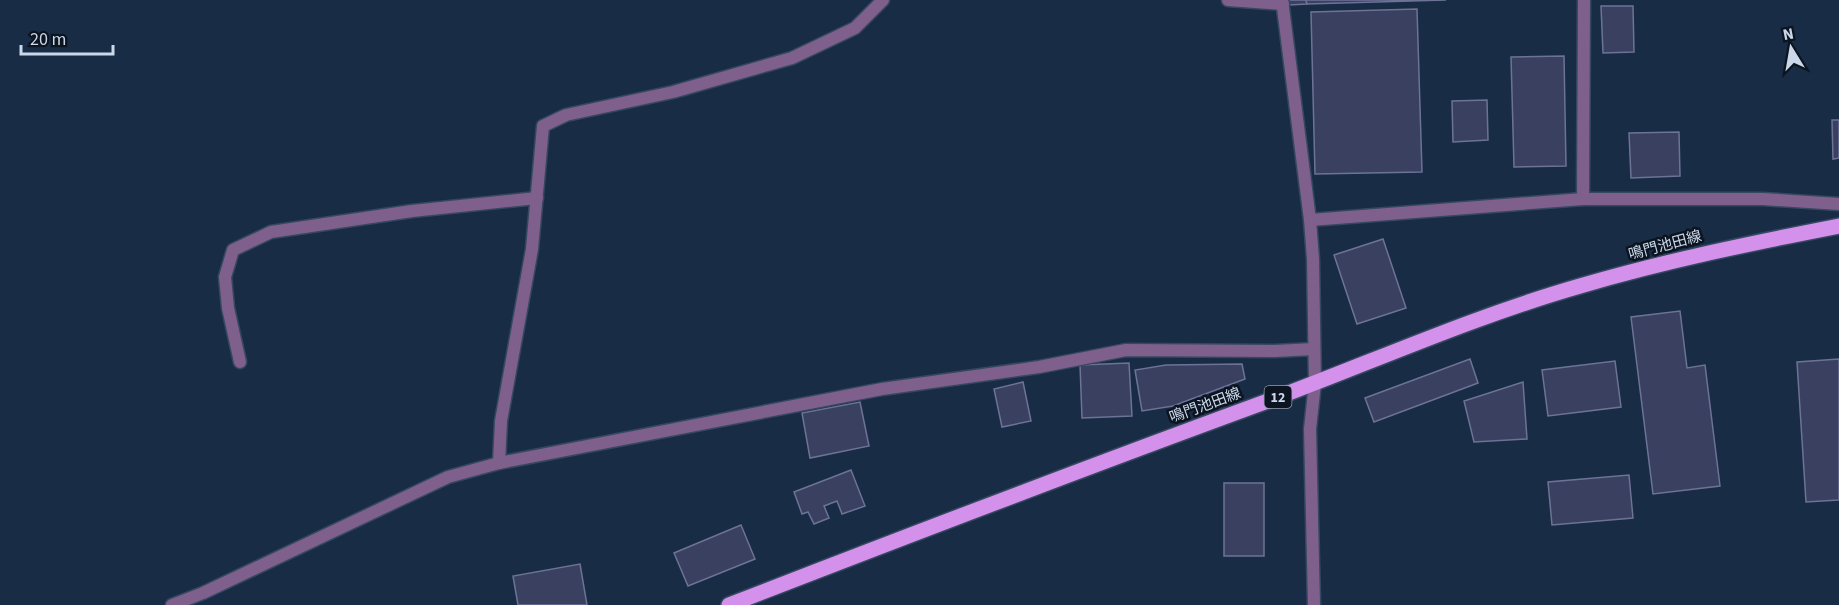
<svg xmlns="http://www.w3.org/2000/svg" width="1839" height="605" font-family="'Source Sans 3','Noto Sans JP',sans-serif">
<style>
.building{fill:#3a4060;stroke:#6d7397;stroke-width:1.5}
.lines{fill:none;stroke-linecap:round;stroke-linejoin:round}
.street-casing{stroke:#354860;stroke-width:15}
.primary-casing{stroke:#354860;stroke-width:18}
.street{stroke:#7f5f8b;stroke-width:12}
.primary{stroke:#d391ec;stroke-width:15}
.labels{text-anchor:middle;stroke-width:5;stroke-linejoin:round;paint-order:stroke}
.shield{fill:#0b1420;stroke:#919dad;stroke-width:1.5}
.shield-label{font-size:14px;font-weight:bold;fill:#cbd8e9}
.street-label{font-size:15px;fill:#cbd8e9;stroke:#0b1420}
</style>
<rect width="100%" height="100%" fill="#182c46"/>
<g class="building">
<path d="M1289 0H1306L1307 4 1289 5Z"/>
<path d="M1306 0H1446L1307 4Z"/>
<path d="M1601 6H1633L1634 52 1603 53Z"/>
<path d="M1417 9 1422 172 1315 174 1311 12Z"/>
<path d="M1564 56 1566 166 1514 167 1511 57Z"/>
<path d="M1487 100 1488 140 1453 142 1452 101Z"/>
<path d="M1832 120H1839V158L1833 159Z"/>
<path d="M1679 132 1680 176 1631 178 1629 133Z"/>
<path d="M1383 239 1406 308 1357 324 1334 255Z"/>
<path d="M1680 311 1687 368 1705 365 1720 486 1653 494 1631 317Z"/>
<path d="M1470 359 1478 383 1374 422 1365 398Z"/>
<path d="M1839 359V500L1806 502 1797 362Z"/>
<path d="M1615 361 1621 407 1548 416 1542 370Z"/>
<path d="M1129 363 1132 416 1082 418 1080 365Z"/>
<path d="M1242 364 1245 379 1173 406 1142 411 1135 370 1166 365Z"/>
<path d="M1023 382 1031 421 1002 427 994 389Z"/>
<path d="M1523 382 1527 439 1474 442 1464 401Z"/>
<path d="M860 402 869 446 810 458 802 413Z"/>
<path d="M851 470 865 506 842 514 837 501 824 506 829 518 814 524 808 512 802 514 794 492Z"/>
<path d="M1629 475 1633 518 1552 525 1548 482Z"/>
<rect x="1224" y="483" width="40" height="73"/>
<path d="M741 525 755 559 688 586 674 553Z"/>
<path d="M580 564 587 605H518L513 576Z"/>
</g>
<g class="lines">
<defs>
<g id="street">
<path d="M1228 0 1283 4"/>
<path d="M1282 0 1310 220 1313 259 1315 383 1310 429 1314 605"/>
<path d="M1583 199 1584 0"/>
<path d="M1310 220 1583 199H1763L1839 204"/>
<path d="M240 362 228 308 225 277 233 250 271 232 412 211 537 198"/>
<path d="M499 463 501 421 532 249 543 126 566 115 673 92 792 58 855 28 883 0"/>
<path d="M172 605 203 593 448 477 499 463 882 389 1039 367 1126 350 1275 351 1314 349"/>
</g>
<path id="primary" d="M729 605C907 536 1085 468 1265 402 1370 363 1472 317 1580 286 1665 261 1752 243 1839 226"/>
</defs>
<use href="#street" class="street-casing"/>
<use href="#primary" class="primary-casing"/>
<use href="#street" class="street"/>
<use href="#primary" class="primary"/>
</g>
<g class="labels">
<rect class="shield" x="1264.5" y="386" width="27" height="22" rx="4.5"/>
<g class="shield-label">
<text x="1278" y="402">12</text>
</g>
<g class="street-label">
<text transform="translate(1665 245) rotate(-15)" y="5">鳴門池田線</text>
<text transform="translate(1205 405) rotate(-20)" y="5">鳴門池田線</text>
</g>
</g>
<g transform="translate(1791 48) rotate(349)" stroke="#0b1420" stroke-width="4.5" paint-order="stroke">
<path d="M0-4.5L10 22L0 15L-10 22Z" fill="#cbd8e9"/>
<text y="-9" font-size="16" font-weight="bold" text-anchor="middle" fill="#cbd8e9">N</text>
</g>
<path d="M21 45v9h92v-9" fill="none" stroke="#cbd8e9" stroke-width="3"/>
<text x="30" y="45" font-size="18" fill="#cbd8e9" stroke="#0b1420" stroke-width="4.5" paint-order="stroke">20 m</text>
</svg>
